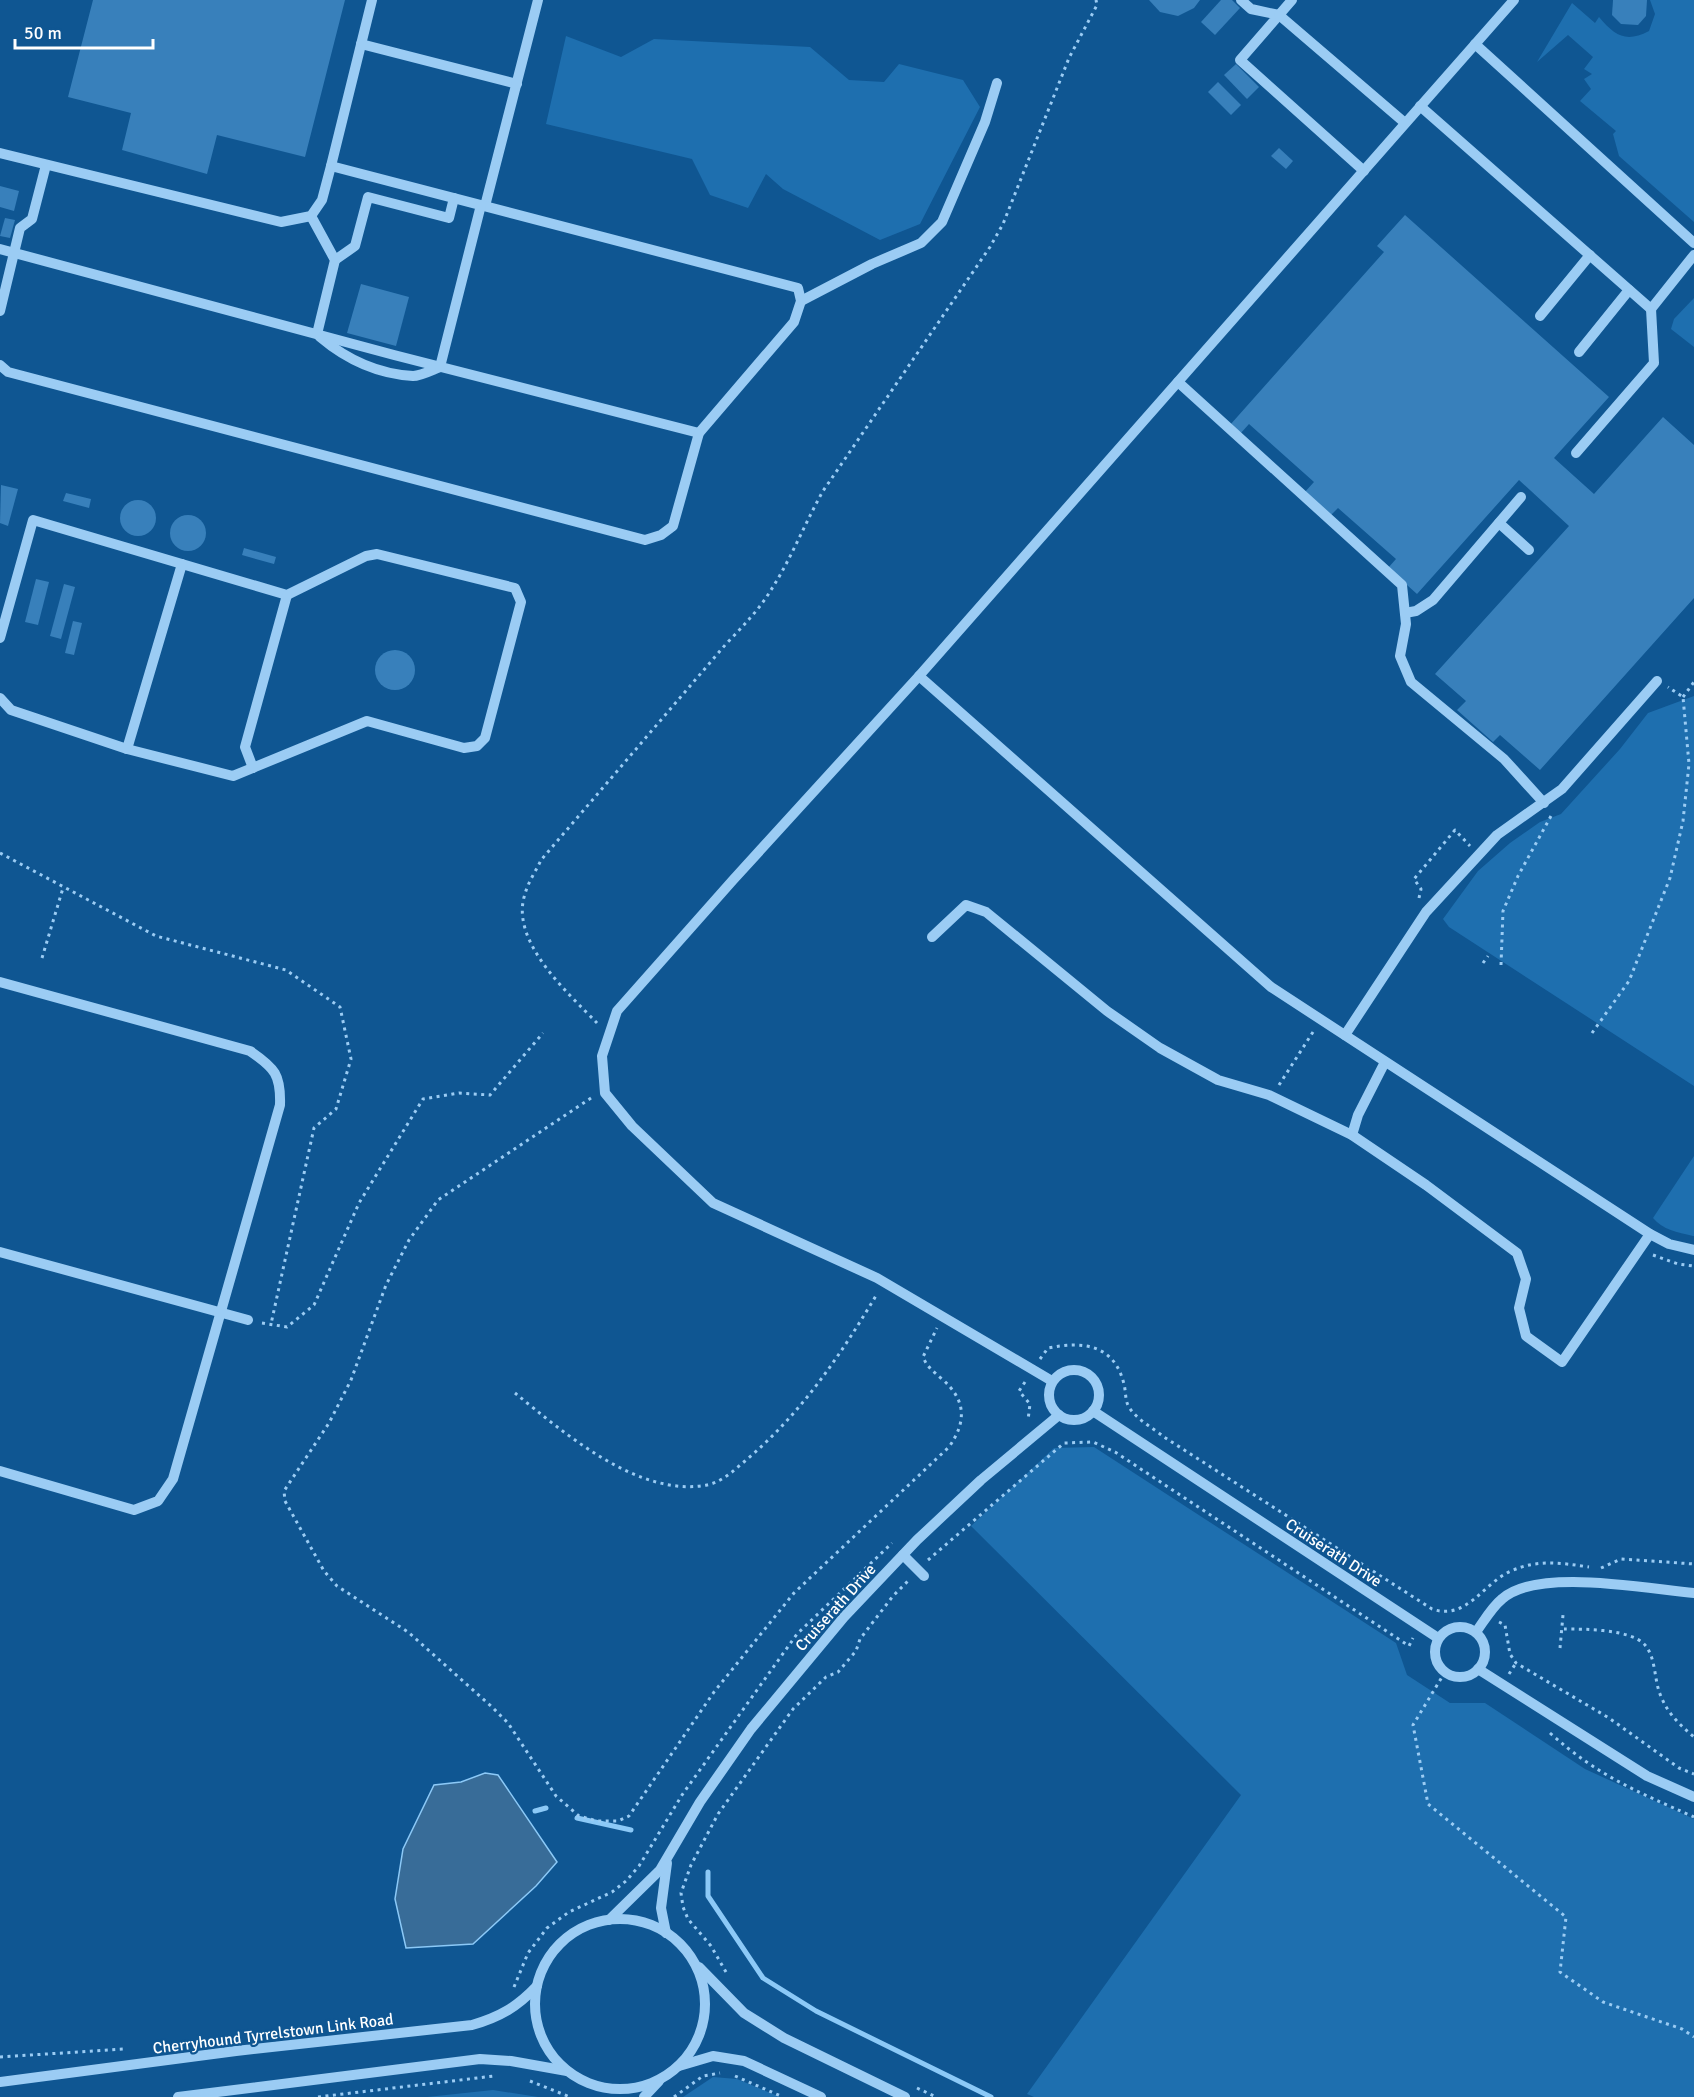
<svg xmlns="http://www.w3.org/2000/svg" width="1694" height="2097" font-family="Signika,sans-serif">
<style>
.green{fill:#1e6faf}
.water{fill:#386c98;stroke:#8cc9f7;stroke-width:1.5}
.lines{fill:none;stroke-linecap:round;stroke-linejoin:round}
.stream{stroke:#8cc9f7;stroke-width:5}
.building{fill:#3880bb}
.path{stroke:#9bccf4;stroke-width:3;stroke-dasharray:3 4.5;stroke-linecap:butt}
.minor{stroke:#9bccf4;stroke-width:10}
.labels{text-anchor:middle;stroke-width:4.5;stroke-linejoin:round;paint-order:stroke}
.street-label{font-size:16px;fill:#fff;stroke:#0f5692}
</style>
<rect width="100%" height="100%" fill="#0f5692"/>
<g class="green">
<path d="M1650 0H1694V222L1619 156 1613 134 1616 131 1580 101 1591 89 1584 79 1592 74 1584 69 1593 57 1568 35 1537 62 1572 3 1595 23 1599 17C1615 36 1626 43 1649 31L1655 14Z"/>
<path d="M566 36 621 57 654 39 810 47 849 80 884 82 899 64 963 80 980 107 920 224 880 240 783 189 766 174 748 208 710 195 692 159 546 124Z"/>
<path d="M1694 298V347L1671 329 1674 319Z"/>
<path d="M1694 696V1086L1449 927 1443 919 1478 871 1510 843 1540 822 1561 814 1620 749 1648 713Z"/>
<path d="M1694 1156V1236H1693C1677 1232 1663 1230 1653 1218Z"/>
<path d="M1094 1447 1396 1643 1407 1675 1450 1703H1485L1585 1769 1694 1819V2097H1034L1027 2094 1241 1795 971 1526 1054 1448Z"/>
<path d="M713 2077 737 2079 780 2097H683Z"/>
<path d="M493 2090 538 2097H427Z"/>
</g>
<path class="water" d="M485 1773 498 1775 557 1862 536 1886 473 1944 406 1948 395 1899 403 1849 434 1785 461 1782Z"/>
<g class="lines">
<g class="stream">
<path d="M535 1811 546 1808"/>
<path d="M577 1818 631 1830"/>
<path d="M708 1872V1896L763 1978 816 2011 991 2097"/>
</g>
</g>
<g class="building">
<path d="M93 0H345L305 157 217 135 207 174 122 150 131 113 68 97Z"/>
<path d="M1149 0H1200L1194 8 1178 16 1160 12Z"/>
<path d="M1221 0H1232L1240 8 1215 35 1201 22Z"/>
<path d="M1613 0H1647L1646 16 1638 25 1621 24 1612 15Z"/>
<path d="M1236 64 1259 87 1247 99 1224 75Z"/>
<path d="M1218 82 1241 105 1231 115 1208 92Z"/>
<path d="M1279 148 1293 161 1286 169 1271 156Z"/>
<path d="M0 186 19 191 14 211 0 207Z"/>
<path d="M1405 215 1609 397 1554 458 1594 494 1663 417 1694 445V598L1540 770 1500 735 1493 742 1457 710 1466 701 1435 674 1569 526 1519 480 1417 594 1388 568 1396 559 1338 508 1330 516 1304 493 1314 482 1249 424 1240 434 1230 425 1384 252 1377 246Z"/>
<path d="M5 218 15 220 10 238 0 236Z"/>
<path d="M361 284 409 297 396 346 347 333Z"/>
<path d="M1 485 18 489 8 526 0 523Z"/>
<path d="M66 493 91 499 89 508 63 501Z"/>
<circle cx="138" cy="518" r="18"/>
<circle cx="188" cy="533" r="18"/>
<path d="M244 548 276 557 274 564 242 555Z"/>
<path d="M36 579 49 582 38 625 25 622Z"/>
<path d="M64 584 75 587 61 639 50 636Z"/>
<path d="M73 621 82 623 74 655 65 653Z"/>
<circle cx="395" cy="670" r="20"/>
</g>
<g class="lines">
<g class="path">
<path d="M1683 697 1694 682"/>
<path d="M0 853 156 936 286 970 340 1007 351 1059 336 1109 314 1128 271 1324"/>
<path d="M1419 898 1421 889 1414 879 1455 830 1470 846"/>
<path d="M42 958 63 888"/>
<path d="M1483 963 1488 956"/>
<path d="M1501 965 1503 911 1518 876 1551 816"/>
<path d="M597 1023C568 993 509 941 525 894 528 882 536 871 541 860L726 644C743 626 759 610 771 590 791 559 805 523 823 491L990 247 1003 224 1069 58 1097 5 1096 0"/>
<path d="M1592 1033 1629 981 1670 878 1683 821 1689 764 1683 697 1668 687"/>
<path d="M1279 1085 1313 1032"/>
<path d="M591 1098 438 1200 409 1240 386 1285 351 1380 329 1423 284 1491 285 1501 324 1571 337 1586 408 1632 492 1707 508 1723 556 1796 579 1816 597 1821H618L629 1816 714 1692 794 1593 949 1447C967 1421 966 1400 942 1379 933 1371 927 1367 923 1357L937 1328"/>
<path d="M1653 1255 1678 1264 1693 1266"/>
<path d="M262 1323 287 1327 314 1305 359 1203 423 1099 459 1093 490 1095 543 1033"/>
<path d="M1040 1359 1048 1348C1083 1341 1114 1344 1124 1384 1126 1392 1125 1401 1129 1407 1136 1419 1153 1428 1164 1437L1432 1609C1467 1621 1483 1583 1511 1571 1538 1559 1561 1563 1589 1567"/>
<path d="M1025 1382 1019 1391 1030 1404 1028 1420"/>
<path d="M515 1393C564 1433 639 1498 707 1485 722 1482 733 1471 745 1461 800 1415 840 1356 877 1294"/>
<path d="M928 1560 1064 1443 1093 1442 1115 1452 1409 1646 1413 1638"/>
<path d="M1601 1568 1621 1559 1694 1564"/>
<path d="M1499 1622 1505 1625 1510 1654 1516 1663 1609 1718 1679 1768 1694 1774"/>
<path d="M1564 1629C1584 1629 1631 1629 1645 1645 1656 1658 1654 1679 1660 1694 1667 1713 1679 1724 1694 1737"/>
<path d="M1560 1648 1563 1615"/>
<path d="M1445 1672 1413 1725 1428 1804 1566 1917 1560 1972 1603 2002 1682 2029 1694 2037"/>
<path d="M1509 1674 1516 1663"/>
<path d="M1550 1733C1598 1776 1636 1791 1694 1817"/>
<path d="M726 1972 711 1946 688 1919 683 1907 681 1893 691 1865 718 1814 793 1709 826 1677 838 1672 856 1651 860 1639 893 1596 909 1580"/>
<path d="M514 1987 528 1953 547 1928 569 1912 612 1892 626 1881 639 1866 682 1795 797 1634 892 1543"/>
<path d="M0 2057 124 2049"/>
<path d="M735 2076 783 2097"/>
<path d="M530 2081 570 2097"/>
<path d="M917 2088 936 2097"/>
<path d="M318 2097 494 2076"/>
<path d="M674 2097 703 2076 720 2073"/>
</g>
<g class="minor">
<path d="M1241 0 1251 9 1279 15 1240 60 1364 171"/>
<path d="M1292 0 1279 15 1405 123"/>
<path d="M361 44 517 84"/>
<path d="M1475 44 1694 243"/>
<path d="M1420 106 1651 309 1694 255"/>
<path d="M0 153 281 222 311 216 322 200 331 166 372 0"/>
<path d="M485 206 538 0"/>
<path d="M311 216 335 260 317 334"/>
<path d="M0 249 394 355 699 433"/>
<path d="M335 260 355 246 368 197 449 218 454 198"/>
<path d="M801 301 872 264 921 243 942 222 985 122 997 83"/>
<path d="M0 311 20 228 32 219 46 165"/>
<path d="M1540 316 1590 255"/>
<path d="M320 337C346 359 378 374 413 376 421 376 432 370 440 367"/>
<path d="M1579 352 1629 290"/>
<path d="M0 365 8 372 645 540 661 535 673 526 699 433 794 322 801 301 798 288 331 166"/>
<path d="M440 367 481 205"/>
<path d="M1178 382 1402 585 1406 624 1400 656 1411 682 1504 759 1544 803"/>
<path d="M1576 453 1654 363 1651 309"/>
<path d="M1499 523 1529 550"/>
<path d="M1405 613 1416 611 1433 600 1521 497"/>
<path d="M0 638 33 520 287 595 366 556 377 554 515 588 521 602 485 738 477 746 464 748 367 721 233 776 127 749 11 710 0 698"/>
<path d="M919 676 1271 987 1650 1234 1669 1244 1694 1250"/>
<path d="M127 749 182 564"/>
<path d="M253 768 245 747 287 595"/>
<path d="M932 937 966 905 986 912 1107 1011 1160 1048 1218 1080 1269 1095 1352 1135 1426 1185 1517 1253 1526 1279 1519 1308 1526 1336 1562 1362 1650 1234"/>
<path d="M0 982 250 1051C275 1068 281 1075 280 1105L173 1479 158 1501 134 1510 0 1471"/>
<path d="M1345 1035 1426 912 1497 835 1562 789 1657 681"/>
<path d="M1352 1135 1358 1115 1385 1062"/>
<path d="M0 1252 248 1320"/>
<circle cx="1074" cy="1395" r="25"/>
<path d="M1052 1381 877 1278 713 1203 632 1126 605 1093 602 1056 617 1011 733 880 919 676 1514 0"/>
<path d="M1093 1411 1438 1638"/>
<path d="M903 1555 924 1576"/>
<circle cx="1460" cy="1652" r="25"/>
<path d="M1476 1632C1484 1621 1492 1607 1502 1599 1537 1567 1648 1589 1694 1593"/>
<path d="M1478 1669 1647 1776 1694 1797"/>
<circle cx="620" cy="2004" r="85"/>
<path d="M609 1920 660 1870 700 1802 751 1729 844 1617 917 1540 981 1480 1059 1415"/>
<path d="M666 1933 661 1908 667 1863"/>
<path d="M699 1967 744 2013 784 2038 905 2097"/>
<path d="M679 2066 713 2056 744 2061 821 2097"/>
<path d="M0 2082 236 2051 472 2025C500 2017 517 2007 537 1986"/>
<path d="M178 2097 480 2059 511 2061 567 2071"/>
<path d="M644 2097 659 2081"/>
</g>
</g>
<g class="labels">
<g class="street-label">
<text transform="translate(1334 1552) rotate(33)" y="6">Cruiserath Drive</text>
<text transform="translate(835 1607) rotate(-48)" y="6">Cruiserath Drive</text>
<text transform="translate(273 2033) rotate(-7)" y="6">Cherryhound Tyrrelstown Link Road</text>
</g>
</g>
<path d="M15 39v9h138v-9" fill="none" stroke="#ffffff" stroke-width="3"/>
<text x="24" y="39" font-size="18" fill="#ffffff" stroke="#0f5692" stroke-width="4.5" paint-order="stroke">50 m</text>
</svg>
